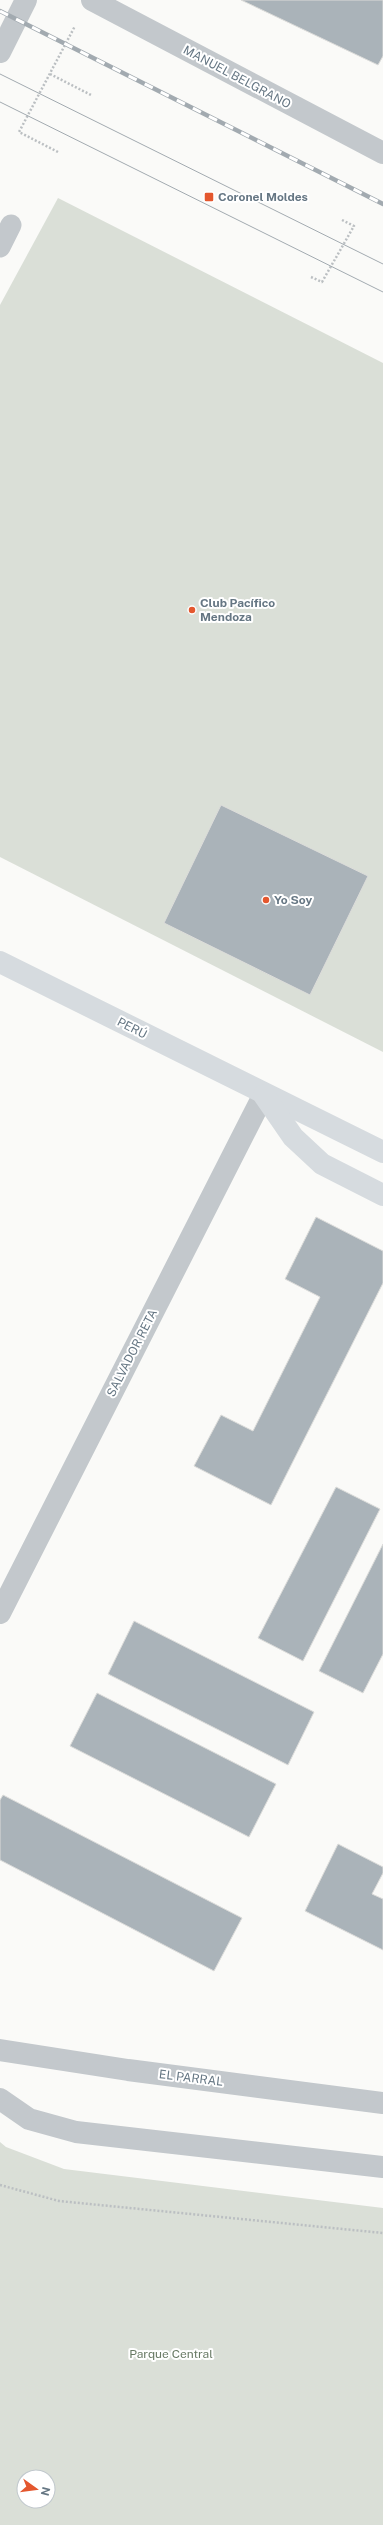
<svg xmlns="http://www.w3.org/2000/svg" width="383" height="2525" font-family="'Public Sans',sans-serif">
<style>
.green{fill:#dadfd7;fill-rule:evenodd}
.building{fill:#aab3b9;stroke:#dcdcda}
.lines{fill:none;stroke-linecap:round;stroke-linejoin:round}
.path{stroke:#bbbfc2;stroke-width:2.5;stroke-dasharray:2 2;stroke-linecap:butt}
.service{stroke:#c3c8cc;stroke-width:21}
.minor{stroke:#c3c8cc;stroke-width:22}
.secondary{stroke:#d6dbdf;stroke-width:22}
.tram{stroke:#a2aab0;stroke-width:1}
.rail-casing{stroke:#a2aab0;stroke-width:4.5}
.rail{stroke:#fff;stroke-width:3;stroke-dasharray:9;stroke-linecap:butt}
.poi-dot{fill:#e4572e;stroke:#fff;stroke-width:1.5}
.labels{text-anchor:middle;stroke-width:4;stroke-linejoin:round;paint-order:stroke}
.street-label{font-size:12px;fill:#657683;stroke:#fff}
.poi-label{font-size:12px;font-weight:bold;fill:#657683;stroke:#fff;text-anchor:start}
.park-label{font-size:12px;fill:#687a64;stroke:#fff}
</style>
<rect width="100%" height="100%" fill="#fafaf8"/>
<g class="green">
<path d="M58 198 383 363V1052L0 857V305Z"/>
<path d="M0 2142 6 2147 64 2169 383 2208V2525H0ZM24 2477H48V2501H24Z"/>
</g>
<g class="building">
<path d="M241 0H383V56L378 65Z"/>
<path d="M221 805 368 876 310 995 164 923Z"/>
<path d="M316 1217 383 1251V1283L271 1505 194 1466 221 1415 253 1431 320 1297 285 1279Z"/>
<path d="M336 1487 380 1509 303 1661 258 1638Z"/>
<path d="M383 1544V1654L363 1693 319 1671Z"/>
<path d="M134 1621 314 1712 288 1765 108 1674Z"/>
<path d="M97 1693 276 1784 249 1837 70 1746Z"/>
<path d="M3 1795 242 1918 214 1971 0 1860V1800Z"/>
<path d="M338 1844 383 1867V1873L372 1894 383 1899V1950L305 1911Z"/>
</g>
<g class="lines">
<g class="path">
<path d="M50 74 91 95"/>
<path d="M58 152 19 132 75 26"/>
<path d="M311 277 322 282 354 226 342 220"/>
<path d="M0 2185 59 2201 383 2233"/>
</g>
<path class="service" d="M0 247 11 225"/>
<g class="minor">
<path d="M92 0 383 153"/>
<path d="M0 52 26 0"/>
<path d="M0 1613 264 1094"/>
<path d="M0 2050 128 2070 383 2103"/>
<path d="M0 2099 29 2119 76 2132 383 2167"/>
</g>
<g class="secondary">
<path d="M0 962 383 1152"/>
<path d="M264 1095 293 1137 322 1164 383 1195"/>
</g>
<g class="tram">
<path d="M0 74 383 264"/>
<path d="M0 102 383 292"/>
</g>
<defs>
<path id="rail" d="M0 11 383 204"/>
</defs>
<use href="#rail" class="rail-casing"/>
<use href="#rail" class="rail"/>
</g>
<g class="poi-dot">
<rect x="204" y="192" width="10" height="10" rx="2"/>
<circle cx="192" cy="610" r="4"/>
<circle cx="266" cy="900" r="4"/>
</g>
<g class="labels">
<g class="street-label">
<text transform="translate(237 77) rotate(28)" y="4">MANUEL BELGRANO</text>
<text transform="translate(132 1028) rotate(27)" y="4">PERÚ</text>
<text transform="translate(132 1353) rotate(-63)" y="4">SALVADOR RETA</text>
<text transform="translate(191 2078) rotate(7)" y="4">EL PARRAL</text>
</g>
<g class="poi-label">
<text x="218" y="201">Coronel Moldes</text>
<text x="200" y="607">Club Pacífico<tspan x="200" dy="14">Mendoza</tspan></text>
<text x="274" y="904">Yo Soy</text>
</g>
<g class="park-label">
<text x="171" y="2358">Parque Central</text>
</g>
</g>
<g transform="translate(36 2489) rotate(104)"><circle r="19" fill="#ffffff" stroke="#c1c8cd"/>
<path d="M0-3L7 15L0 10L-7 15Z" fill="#e4572e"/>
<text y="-6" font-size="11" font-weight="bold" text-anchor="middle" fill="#657683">N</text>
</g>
</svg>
